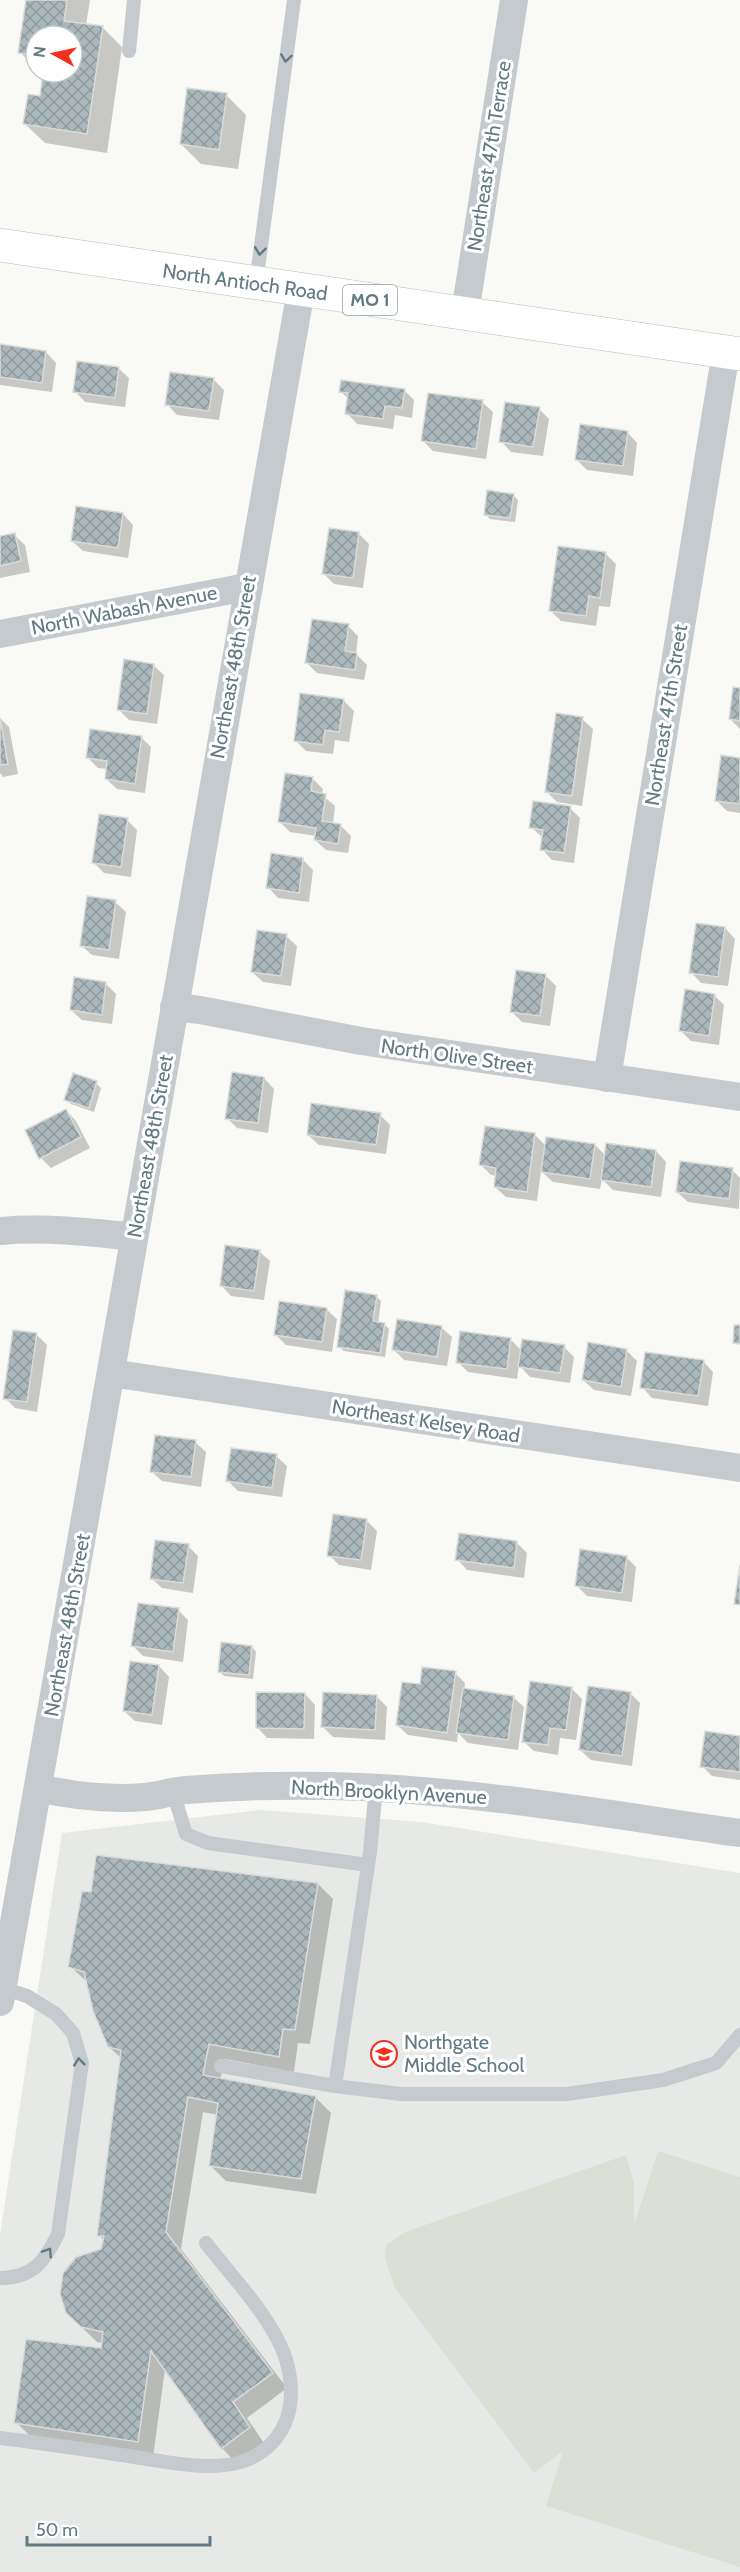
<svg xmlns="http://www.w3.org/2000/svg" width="740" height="2572" font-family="Cabin,sans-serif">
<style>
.built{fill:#e7e9e7}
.park{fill:#dae0d5}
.shadow{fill:#0003}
.building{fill:url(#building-cross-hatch);stroke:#dbdbd9;stroke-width:1.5}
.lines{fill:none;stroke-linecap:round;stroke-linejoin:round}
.primary-casing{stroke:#b7bec1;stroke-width:34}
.lane{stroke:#c4cacd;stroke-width:14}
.street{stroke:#c4cacd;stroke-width:28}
.primary{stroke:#fff;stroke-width:33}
.oneway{stroke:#617a84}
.labels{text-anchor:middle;stroke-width:6;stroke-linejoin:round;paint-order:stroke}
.shield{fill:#fff;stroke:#90a2a9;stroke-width:1.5}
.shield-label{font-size:18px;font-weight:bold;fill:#617a84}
.street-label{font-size:20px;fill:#617a84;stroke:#fff}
.poi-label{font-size:20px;fill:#617a84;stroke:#fff;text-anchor:start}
</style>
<defs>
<pattern id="building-cross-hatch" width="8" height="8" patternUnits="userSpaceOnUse" patternTransform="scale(1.5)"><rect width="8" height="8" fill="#aab7bb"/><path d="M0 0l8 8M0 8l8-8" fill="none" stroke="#8e9a9e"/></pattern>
</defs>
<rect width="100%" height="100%" fill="#f9f9f6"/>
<path class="built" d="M261 1810 421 1822 740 1873V2572H0V2235L62 1833Z"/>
<path class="park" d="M658 2151 740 2177V2567L546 2506 563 2451 534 2473 395 2288 385 2258 386 2245 405 2232 626 2155 634 2183V2225Z"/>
<g class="shadow">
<path d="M27 0H90L86 25 103 28 122 47 107 153 45 143 25 124 41 98 45 73 39 72H72V36H36V69L20 52Z"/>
<path d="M226 95 246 115 238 169 201 164 181 144Z"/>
<path d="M0 346 46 352 56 363 52 392 0 385Z"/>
<path d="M118 368 129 378 125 407 85 402 75 391Z"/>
<path d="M213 379 224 390 219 420 177 415 167 404Z"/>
<path d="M404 390 414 400 412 418 395 415 393 429 357 424 347 413 349 399 341 392Z"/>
<path d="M482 402 493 412 486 459 433 451 423 441Z"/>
<path d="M539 409 549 419 543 456 511 452 501 441Z"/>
<path d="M627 432 637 443 633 476 587 470 576 459Z"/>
<path d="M513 495 518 500 515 522 490 519 485 514Z"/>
<path d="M123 514 133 525 128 558 83 551 72 541Z"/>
<path d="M330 530 359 534 369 544 363 588 334 584 324 574Z"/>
<path d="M14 535 25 545 30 572 0 578V538Z"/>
<path d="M606 554 616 564 610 607 599 606 596 626 561 621 551 611Z"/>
<path d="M348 626 358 636 356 654 367 665 364 680 317 673 307 663Z"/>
<path d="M153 665 164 675 157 724 129 720 118 709Z"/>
<path d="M740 689V729L730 719Z"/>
<path d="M343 700 354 711 349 742 335 740 333 754 306 751 295 740Z"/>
<path d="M0 718 9 727 18 774 3 777 0 773Z"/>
<path d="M582 719 593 729 582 806 557 802 547 792Z"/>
<path d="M141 737 151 747 145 793 117 789 106 779 108 769 98 768 88 758Z"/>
<path d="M740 760V813L727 811 716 800Z"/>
<path d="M312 778 323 789 322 795 335 806 333 824 340 825 351 836 348 853 326 850 315 840 316 836 290 832 279 821Z"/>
<path d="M570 808 580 818 574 863 552 860 542 849 543 838 531 827Z"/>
<path d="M127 820 137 830 131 877 104 873 94 863Z"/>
<path d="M303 860 313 870 309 902 278 898 268 887Z"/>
<path d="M115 902 126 912 119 959 92 955 81 945Z"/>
<path d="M725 928 735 939 728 986 701 983 691 972Z"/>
<path d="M286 936 297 946 291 986 263 982 252 972Z"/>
<path d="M546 976 556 986 550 1026 522 1022 512 1012Z"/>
<path d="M105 983 116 994 112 1024 82 1020 71 1010Z"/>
<path d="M714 995 724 1005 719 1045 691 1041 681 1031Z"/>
<path d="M264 1078 274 1089 268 1133 237 1128 227 1118Z"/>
<path d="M96 1083 101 1088 94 1112 71 1104 66 1099Z"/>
<path d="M66 1110 76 1121 90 1148 51 1168 41 1158Z"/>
<path d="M380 1115 390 1125 386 1154 319 1145 308 1135Z"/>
<path d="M534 1134 546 1146 595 1145 606 1156 656 1151 666 1162 661 1197 613 1190 602 1179 600 1189 553 1182 541 1171 537 1201 506 1197 495 1187 497 1176 491 1175 481 1165Z"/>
<path d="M732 1170 740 1178 739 1209 688 1202 677 1192Z"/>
<path d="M259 1251 270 1261 264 1300 231 1296 221 1285Z"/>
<path d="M376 1296 381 1301 378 1324H384L389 1329 385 1357 344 1351 339 1347Z"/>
<path d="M326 1309 337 1319 332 1352 286 1345 276 1335Z"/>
<path d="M441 1327 452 1337 447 1366 404 1360 394 1350Z"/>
<path d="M36 1334 47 1345 37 1412 15 1408 5 1398Z"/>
<path d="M510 1339 522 1351 564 1347 574 1357 570 1383 530 1377 519 1365 517 1379 468 1372 458 1362Z"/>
<path d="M626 1350 637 1361 631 1396 594 1390 583 1380Z"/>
<path d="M703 1361 713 1372 708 1406 652 1398 642 1387Z"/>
<path d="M195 1442 206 1452 201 1487 162 1481 151 1471Z"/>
<path d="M276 1456 287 1466 282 1497 238 1491 228 1481Z"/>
<path d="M366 1520 377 1531 371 1570 339 1565 329 1555Z"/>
<path d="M517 1543 527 1553 524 1578 467 1570 457 1559Z"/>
<path d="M188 1546 198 1556 193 1593 162 1588 151 1578Z"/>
<path d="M626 1557 636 1567 632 1602 587 1596 577 1586Z"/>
<path d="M178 1610 188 1620 183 1662 143 1656 133 1646Z"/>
<path d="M252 1647 256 1652 253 1679 224 1676 219 1671Z"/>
<path d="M159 1666 169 1677 162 1725 135 1721 124 1711Z"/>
<path d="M455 1673 465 1683 464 1690 513 1697 524 1707 518 1750 468 1743 458 1733 457 1742 408 1735 397 1725 421 1686Z"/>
<path d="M571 1688 582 1699 576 1740 560 1738 558 1755 534 1751 523 1741Z"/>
<path d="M630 1693 640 1703 632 1766 591 1760 580 1750Z"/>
<path d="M305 1694 315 1705 314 1739 267 1738 257 1727Z"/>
<path d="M376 1696 387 1707 385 1740 333 1737 323 1727Z"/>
<path d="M740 1738V1780L712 1776 702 1766Z"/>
<path d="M318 1884 333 1899 310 2044 298 2043 294 2072 225 2059 220 2080 315 2097 331 2113 316 2194 226 2181 211 2166 218 2115 203 2112 181 2249 287 2388 247 2418 264 2443 237 2464 222 2448 165 2369 153 2457 31 2437 16 2422 102 2349 103 2343 97 2342 67 2313 103 2250 105 2241 99 2235 121 2058 109 2047 88 1983 70 1966 92 1894Z"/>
</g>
<g class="building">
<path d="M26 0H67L64 21 103 26 87 134 23 124 28 94 40 96 43 72H72V36H36V56L18 53Z"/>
<path d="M187 88 227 93 219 150 180 144Z"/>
<path d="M0 344 46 351 42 383 0 377Z"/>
<path d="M77 361 119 367 115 398 73 392Z"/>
<path d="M170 372 214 378 209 411 165 405Z"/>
<path d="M341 380 405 389 402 408 385 406 383 419 345 414 348 393 339 392Z"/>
<path d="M428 393 483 400 476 449 421 441Z"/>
<path d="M505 402 540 407 533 447 499 442Z"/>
<path d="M580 424 628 431 623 466 575 460Z"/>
<path d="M487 490 514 494 510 518 484 515Z"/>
<path d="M76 506 123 513 118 548 71 541Z"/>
<path d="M329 528 359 532 353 578 322 574Z"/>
<path d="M15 533 21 561 0 566V536Z"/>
<path d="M558 546 606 552 600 598 589 596 586 616 549 611Z"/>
<path d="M312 619 349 624 345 651 357 653 355 670 305 663Z"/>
<path d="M124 659 154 664 147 714 117 710Z"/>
<path d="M733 687 740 688V721L729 719Z"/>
<path d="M300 693 344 699 339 732 325 730 323 745 294 741Z"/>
<path d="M556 713 583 717 572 796 545 792Z"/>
<path d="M0 718 8 764 0 765Z"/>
<path d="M90 729 142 736 135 784 105 779 107 761 86 758Z"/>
<path d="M721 755 740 758V804L715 801Z"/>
<path d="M285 773 313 777 311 791 326 794 322 821 341 824 338 844 314 840 316 828 278 822Z"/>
<path d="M533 801 571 806 564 853 540 850 543 830 529 828Z"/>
<path d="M99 814 128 818 121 867 92 863Z"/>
<path d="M271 853 303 858 299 893 266 888Z"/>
<path d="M87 896 116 900 109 950 80 946Z"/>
<path d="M696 923 725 927 718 977 689 973Z"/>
<path d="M257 930 287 934 281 976 251 972Z"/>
<path d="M516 970 546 974 540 1016 510 1012Z"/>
<path d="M74 977 106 982 102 1015 70 1010Z"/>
<path d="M685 989 715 994 709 1036 679 1031Z"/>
<path d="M232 1072 264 1077 258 1123 225 1119Z"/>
<path d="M73 1073 97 1081 89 1108 64 1100Z"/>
<path d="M311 1103 381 1113 376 1145 307 1135Z"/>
<path d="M66 1109 81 1137 39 1159 25 1130Z"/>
<path d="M485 1126 535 1133 527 1192 494 1187 496 1168 479 1165Z"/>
<path d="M546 1137 595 1144 590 1179 541 1172Z"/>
<path d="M606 1143 656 1150 651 1187 601 1180Z"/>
<path d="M680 1161 733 1168 729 1199 676 1192Z"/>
<path d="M225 1245 260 1250 254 1291 220 1286Z"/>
<path d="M345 1290 377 1295 373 1321 385 1323 380 1353 337 1347Z"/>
<path d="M279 1301 327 1308 322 1342 274 1335Z"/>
<path d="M397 1319 442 1326 437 1357 392 1350Z"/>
<path d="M734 1325H740V1344L733 1343Z"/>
<path d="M13 1330 37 1333 27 1402 3 1399Z"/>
<path d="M460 1331 511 1338 507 1369 456 1363Z"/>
<path d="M522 1339 565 1345 560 1373 518 1367Z"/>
<path d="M588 1342 627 1349 621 1387 582 1380Z"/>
<path d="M645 1352 704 1360 698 1396 640 1388Z"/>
<path d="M155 1435 196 1440 191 1477 150 1472Z"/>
<path d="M231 1448 277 1454 272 1488 226 1481Z"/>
<path d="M333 1514 367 1519 361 1560 327 1556Z"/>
<path d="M459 1533 517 1541 514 1568 455 1560Z"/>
<path d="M155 1540 189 1544 183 1583 150 1579Z"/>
<path d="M580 1549 627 1556 622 1593 575 1586Z"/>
<path d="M740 1565V1605L734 1604Z"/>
<path d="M138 1603 179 1608 173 1652 131 1646Z"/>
<path d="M221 1642 252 1646 249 1675 218 1672Z"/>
<path d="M130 1661 159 1665 152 1715 123 1711Z"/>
<path d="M422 1667 456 1671 447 1733 396 1725 402 1682 420 1684Z"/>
<path d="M530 1681 572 1687 566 1730 550 1728 548 1745 522 1742Z"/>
<path d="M588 1686 631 1692 622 1756 579 1750Z"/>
<path d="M463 1688 514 1696 508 1740 456 1733Z"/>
<path d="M256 1692 305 1693 304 1729 256 1728Z"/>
<path d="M323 1692 377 1695 375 1730 321 1727Z"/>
<path d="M705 1731 740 1736V1772L700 1767Z"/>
<path d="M96 1855 318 1883 295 2030 283 2029 279 2057 209 2044 203 2075 316 2096 301 2179 209 2166 218 2103 188 2097 166 2232 273 2373 233 2402 250 2427 221 2449 151 2351 138 2442 14 2423 26 2339 101 2348 103 2332 81 2327 66 2313 60 2294 63 2273 76 2257 101 2249 104 2236H97L121 2050 108 2047 93 2011 84 1972 68 1967 82 1891 91 1892Z"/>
</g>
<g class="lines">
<defs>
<path id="primary" d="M0 245 740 354"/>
</defs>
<use href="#primary" class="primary-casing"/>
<g class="lane">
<path d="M129 51 134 0"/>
<path d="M256 283 294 0"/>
<path d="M173 1792 186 1834 208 1843 368 1865"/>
<path d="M221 2066 335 2086 401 2094H567L663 2080 716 2063 740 2035"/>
<path d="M335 2086 370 1852 376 1787"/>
<path d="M0 2278C33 2278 45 2261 58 2234L82 2063 73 2033 56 2014 27 1996 2 1988"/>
<path d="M0 2438C41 2443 81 2449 122 2455 158 2460 209 2473 244 2461 265 2453 280 2438 287 2418 294 2397 291 2371 283 2351 266 2311 232 2277 206 2243"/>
</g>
<g class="street">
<path d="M465 313 514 0"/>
<path d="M0 634 247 587"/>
<path d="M174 1007 200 1010 361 1041 740 1097"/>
<path d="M607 1078 726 352"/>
<path d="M0 1231C45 1227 89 1232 134 1237"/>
<path d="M111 1373 740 1468"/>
<path d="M38 1788C74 1796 108 1800 145 1797 159 1796 172 1791 186 1790 234 1786 282 1785 331 1786 468 1789 604 1814 740 1833"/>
<path d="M0 2002 301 290"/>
</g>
<use href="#primary" class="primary"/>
</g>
<defs><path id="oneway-chevron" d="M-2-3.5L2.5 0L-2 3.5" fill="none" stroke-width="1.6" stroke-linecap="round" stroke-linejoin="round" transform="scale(1.5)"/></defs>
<g class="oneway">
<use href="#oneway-chevron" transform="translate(286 58) rotate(98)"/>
<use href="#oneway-chevron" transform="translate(260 251) rotate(97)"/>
<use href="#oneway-chevron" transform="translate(79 2062) rotate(-96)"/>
<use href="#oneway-chevron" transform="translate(48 2252) rotate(-57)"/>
</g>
<defs>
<symbol id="school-ring" viewBox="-11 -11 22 22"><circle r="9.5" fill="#fff" stroke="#f3301d" stroke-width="1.5"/><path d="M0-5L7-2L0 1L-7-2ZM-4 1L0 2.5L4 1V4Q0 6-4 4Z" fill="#f3301d"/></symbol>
</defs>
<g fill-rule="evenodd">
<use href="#school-ring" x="369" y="2039" width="30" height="30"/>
</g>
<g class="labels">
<rect class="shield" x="343" y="285" width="54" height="30" rx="4.5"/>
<g class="shield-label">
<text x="370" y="306">MO 1</text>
</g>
<g class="street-label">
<text transform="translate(489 156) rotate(-81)" y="7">Northeast 47th Terrace</text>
<text transform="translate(245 282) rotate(8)" y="7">North Antioch Road</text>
<text transform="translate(124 610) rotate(-11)" y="7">North Wabash Avenue</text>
<text transform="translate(233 667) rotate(-80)" y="7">Northeast 48th Street</text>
<text transform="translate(666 715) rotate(-81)" y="7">Northeast 47th Street</text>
<text transform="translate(457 1056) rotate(8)" y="7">North Olive Street</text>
<text transform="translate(150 1146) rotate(-80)" y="7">Northeast 48th Street</text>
<text transform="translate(426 1421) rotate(9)" y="7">Northeast Kelsey Road</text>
<text transform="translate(67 1625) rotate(-80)" y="7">Northeast 48th Street</text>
<text transform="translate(389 1792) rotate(3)" y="7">North Brooklyn Avenue</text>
</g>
<g class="poi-label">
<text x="404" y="2049">Northgate<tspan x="404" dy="23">Middle School</tspan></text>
</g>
</g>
<g transform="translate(54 54) rotate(278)"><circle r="28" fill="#ffffff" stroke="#c0cace" stroke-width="1.5"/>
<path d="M0-4.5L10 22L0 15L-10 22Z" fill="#f3301d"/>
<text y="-9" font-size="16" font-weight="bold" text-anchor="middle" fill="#617a84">N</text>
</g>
<path d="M27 2536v9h183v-9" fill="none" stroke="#617a84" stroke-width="3"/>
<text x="36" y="2536" font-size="18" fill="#617a84" stroke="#ffffff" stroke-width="4.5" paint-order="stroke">50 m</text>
</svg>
